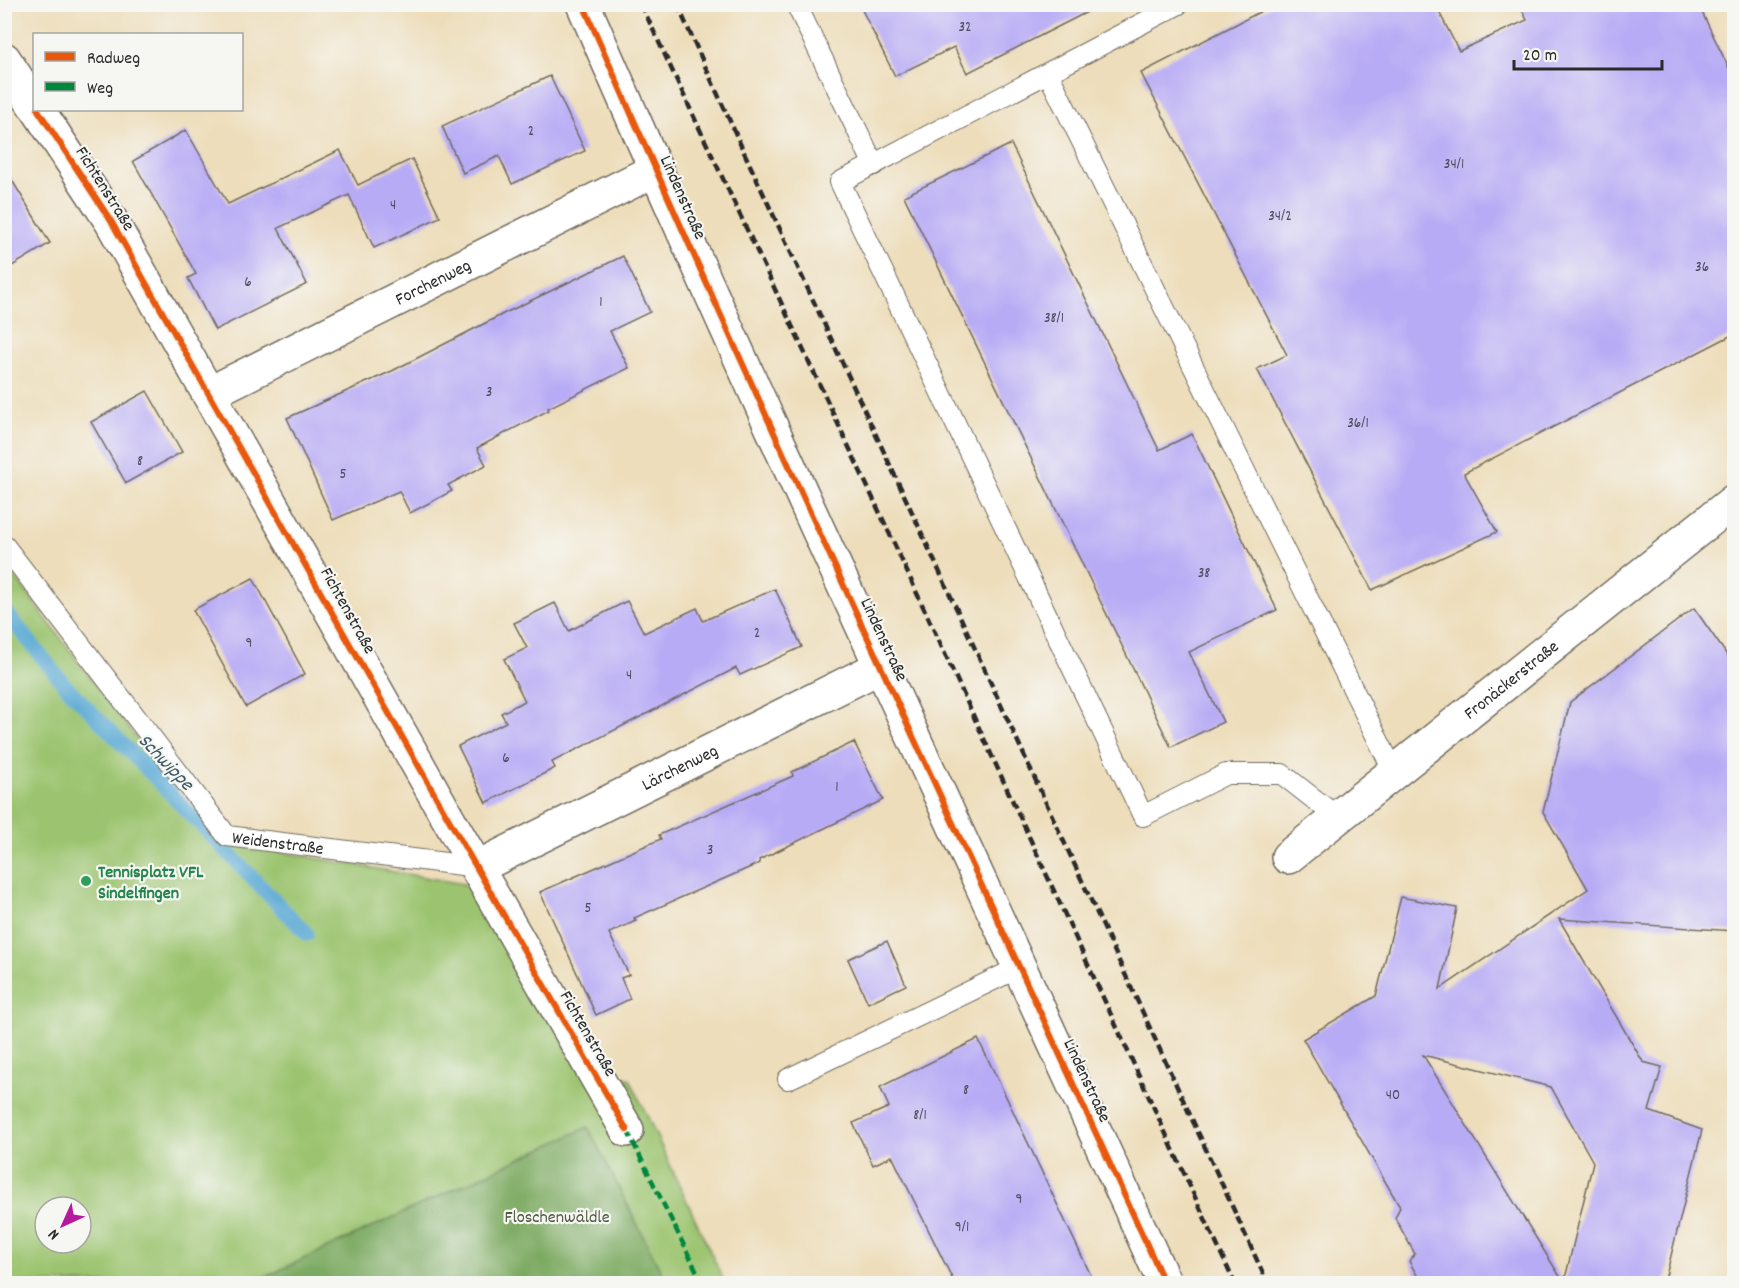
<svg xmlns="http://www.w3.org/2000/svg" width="1739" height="1288" font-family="Dekko,sans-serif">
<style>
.green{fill:#9cc470;stroke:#64784e;stroke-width:1.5;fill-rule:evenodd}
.forest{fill:#7daa62;stroke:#546a46;stroke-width:1.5}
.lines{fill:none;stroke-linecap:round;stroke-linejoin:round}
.stream{stroke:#5baad5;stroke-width:15}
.building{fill:#b8abf5;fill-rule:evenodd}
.service-casing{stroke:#6f695d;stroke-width:22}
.minor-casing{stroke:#6f695d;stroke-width:36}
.service{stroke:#fff;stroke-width:20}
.minor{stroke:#fff;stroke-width:33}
.rail{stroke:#2b2b2b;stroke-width:4.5;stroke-dasharray:9 4.5;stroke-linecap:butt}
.quiet{stroke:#00873e;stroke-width:4.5;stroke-dasharray:9 4.5;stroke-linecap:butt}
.cycleway-casing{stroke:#f6f6f2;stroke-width:10}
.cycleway{stroke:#e8590c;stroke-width:6}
.leisure-dot{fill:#2e9e5b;stroke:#f6f6f2;stroke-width:2}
.labels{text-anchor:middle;stroke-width:4.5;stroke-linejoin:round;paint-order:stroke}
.number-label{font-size:15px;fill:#4e4b5e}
.street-label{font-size:18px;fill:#2b2b2b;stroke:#f6f6f2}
.leisure-label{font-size:18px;font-weight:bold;fill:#27864d;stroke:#f6f6f2;text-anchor:start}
.park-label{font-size:18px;fill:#4d5940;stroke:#f6f6f2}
.water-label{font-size:20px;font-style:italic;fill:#3c5766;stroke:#f6f6f2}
</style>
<rect width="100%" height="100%" fill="#f6f6f2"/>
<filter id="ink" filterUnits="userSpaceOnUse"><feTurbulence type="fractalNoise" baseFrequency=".0167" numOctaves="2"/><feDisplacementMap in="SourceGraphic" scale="12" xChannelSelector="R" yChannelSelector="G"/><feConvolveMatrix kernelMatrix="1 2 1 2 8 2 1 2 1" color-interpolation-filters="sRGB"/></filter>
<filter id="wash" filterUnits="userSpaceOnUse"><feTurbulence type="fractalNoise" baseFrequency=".008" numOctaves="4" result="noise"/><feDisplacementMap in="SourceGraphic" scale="24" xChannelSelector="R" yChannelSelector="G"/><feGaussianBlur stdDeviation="1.35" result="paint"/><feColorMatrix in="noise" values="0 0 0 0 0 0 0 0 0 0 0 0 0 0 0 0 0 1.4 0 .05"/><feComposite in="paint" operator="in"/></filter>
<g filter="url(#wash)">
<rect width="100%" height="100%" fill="#edddba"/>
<path class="green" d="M4 563 213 840 469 885 598 1067 630 1079 725 1283H667L588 1127 252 1283H5ZM45 1207H81V1243H45Z"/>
<path class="forest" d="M588 1127 667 1283H252Z"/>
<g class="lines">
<path class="stream" d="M4 610 63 683 307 934"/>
</g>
<g id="blocks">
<g class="building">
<path d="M859 4H1103L967 73 954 47 895 76Z"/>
<path d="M1275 4H1435L1459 51 1527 20 1519 4H1698L1734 79V334L1464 473 1497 532 1372 590 1257 369 1287 355 1141 73Z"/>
<path d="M550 76 585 151 512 184 499 156 463 173 442 126Z"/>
<path d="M186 130 228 204 340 150 358 185 412 159 440 217 374 248 349 195 278 228 307 284 215 330 188 278 196 274 133 161Z"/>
<path d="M1011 144 1159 450 1192 434 1277 610 1189 652 1223 722 1171 747 904 196Z"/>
<path d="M4 167 50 243 4 271Z"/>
<path d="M623 256 650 312 610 331 629 368 548 408 549 410 477 448 486 465 448 485 452 491 410 513 399 491 333 520 287 418 392 371 503 314Z"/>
<path d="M147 391 182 452 126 483 91 422Z"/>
<path d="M253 578 305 674 246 707 193 610Z"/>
<path d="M775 589 802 647 740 675 736 668 552 762 555 768 486 803 458 746 506 722 501 713 525 701 504 659 527 648 514 623 555 603 569 631 627 601 644 633 697 608 703 621Z"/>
<path d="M1694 608 1734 665V931L1559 919 1643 1062 1662 1067 1649 1111 1702 1130 1664 1284H1422L1409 1261 1415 1254 1395 1218 1400 1207 1303 1039 1376 996 1401 897 1457 908 1440 989 1588 889 1543 812 1570 702ZM1423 1055 1551 1087 1593 1162 1564 1283Z"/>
<path d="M854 742 883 800 759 860 760 863 634 918 636 921 609 933 629 975 621 978 630 999 596 1015 540 892 661 839 659 835 793 776 792 772Z"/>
<path d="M887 941 906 985 868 1003 848 959Z"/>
<path d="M978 1039 1001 1086 1095 1284H955L892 1156 873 1165 853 1123 889 1107 880 1087Z"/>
</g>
</g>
</g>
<g filter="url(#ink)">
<use href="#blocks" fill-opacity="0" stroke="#6f695d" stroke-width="1.5"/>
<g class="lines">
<defs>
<g id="service">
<path d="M796 4 874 165"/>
<path d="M1179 4 840 182 1143 816 1226 774H1282L1337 817"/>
<path d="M1048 73 1394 772"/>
<path id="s1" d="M4 545 227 836 478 867"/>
<path d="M788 1079 1020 967"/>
</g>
<g id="minor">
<path d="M583 4C770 434 970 857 1165 1284"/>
<path d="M4 59 34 105"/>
<path d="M38 110 111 221 448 818 627 1130"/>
<path id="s2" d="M210 393 655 170"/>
<path id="s3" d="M1288 857 1734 501"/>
<path id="s4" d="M478 867 880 667"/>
</g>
</defs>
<use href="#service" class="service-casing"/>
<use href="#minor" class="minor-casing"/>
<use href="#service" class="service"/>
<use href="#minor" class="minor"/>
<g class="rail">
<path d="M641 4 886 526 1235 1284"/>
<path d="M677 4 743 150 911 510 1268 1284"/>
</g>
<path class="quiet" d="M627 1130 703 1284"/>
<defs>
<g id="cycleway">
<path d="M583 4C770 434 970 857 1165 1284"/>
<path d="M38 110 111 221 448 818 627 1130"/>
</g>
</defs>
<use href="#cycleway" class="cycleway-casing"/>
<use href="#cycleway" class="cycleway"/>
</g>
</g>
<circle class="leisure-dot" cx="86" cy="881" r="6"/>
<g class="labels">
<g class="number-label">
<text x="965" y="31">32</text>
<text x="531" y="135">2</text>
<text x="1454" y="168">34/1</text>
<text x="393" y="209">4</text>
<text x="1280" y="220">34/2</text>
<text x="1702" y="271">36</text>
<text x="248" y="286">6</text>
<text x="601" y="306">1</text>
<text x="1054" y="322">38/1</text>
<text x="489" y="396">3</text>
<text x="1358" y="427">36/1</text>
<text x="140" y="465">8</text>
<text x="343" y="478">5</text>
<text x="1204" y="577">38</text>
<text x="757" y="637">2</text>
<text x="249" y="647">9</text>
<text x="629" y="679">4</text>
<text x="506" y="762">6</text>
<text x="837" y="791">1</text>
<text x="710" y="854">3</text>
<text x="588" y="912">5</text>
<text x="966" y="1094">8</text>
<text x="1393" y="1099">40</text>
<text x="920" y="1119">8/1</text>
<text x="1019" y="1203">9</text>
<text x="962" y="1231">9/1</text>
</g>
<g class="street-label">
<text transform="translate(106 188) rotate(58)" y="6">Fichtenstraße</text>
<text transform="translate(684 197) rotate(66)" y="6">Lindenstraße</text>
<text dy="6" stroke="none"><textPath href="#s2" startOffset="249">Forchenweg</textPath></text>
<text transform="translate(349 610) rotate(61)" y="6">Fichtenstraße</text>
<text transform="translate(885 639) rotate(65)" y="6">Lindenstraße</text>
<text dy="6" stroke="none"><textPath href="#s3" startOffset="285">Fronäckerstraße</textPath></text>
<text dy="6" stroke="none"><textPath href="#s4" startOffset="225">Lärchenweg</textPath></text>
<text dy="6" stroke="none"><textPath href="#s1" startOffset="418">Weidenstraße</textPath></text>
<text transform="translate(589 1033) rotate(60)" y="6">Fichtenstraße</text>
<text transform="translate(1088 1080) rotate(65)" y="6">Lindenstraße</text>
</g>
<g class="leisure-label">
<text x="98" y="877">Tennisplatz VFL<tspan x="98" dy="21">Sindelfingen</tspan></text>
</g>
<g class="park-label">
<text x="557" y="1222">Floschenwäldle</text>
</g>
<g class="water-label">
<text transform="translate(167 761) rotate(46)" y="7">Schwippe</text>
</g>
</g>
<rect width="1739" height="1288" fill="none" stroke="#f6f6f2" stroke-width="24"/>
<rect x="33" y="33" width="210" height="78" fill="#f6f6f2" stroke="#a5a5a2" stroke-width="1.5"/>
<rect x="45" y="52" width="30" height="9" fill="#e8590c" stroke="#a5a5a2" stroke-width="1.5"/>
<text x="87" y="63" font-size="18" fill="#2b2b2b">Radweg</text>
<rect x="45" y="82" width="30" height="9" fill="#00873e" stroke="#a5a5a2" stroke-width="1.5"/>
<text x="87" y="93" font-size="18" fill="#2b2b2b">Weg</text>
<g transform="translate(63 1225) rotate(225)"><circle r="28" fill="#f6f6f2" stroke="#a5a5a2" stroke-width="1.5"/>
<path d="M0-4.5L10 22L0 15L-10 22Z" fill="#b5179e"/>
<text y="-9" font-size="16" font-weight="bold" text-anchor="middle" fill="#2b2b2b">N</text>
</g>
<path d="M1514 60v9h148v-9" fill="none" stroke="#2b2b2b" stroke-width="3"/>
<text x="1523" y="60" font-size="18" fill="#2b2b2b" stroke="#f6f6f2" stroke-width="4.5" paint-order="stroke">20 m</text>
</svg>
